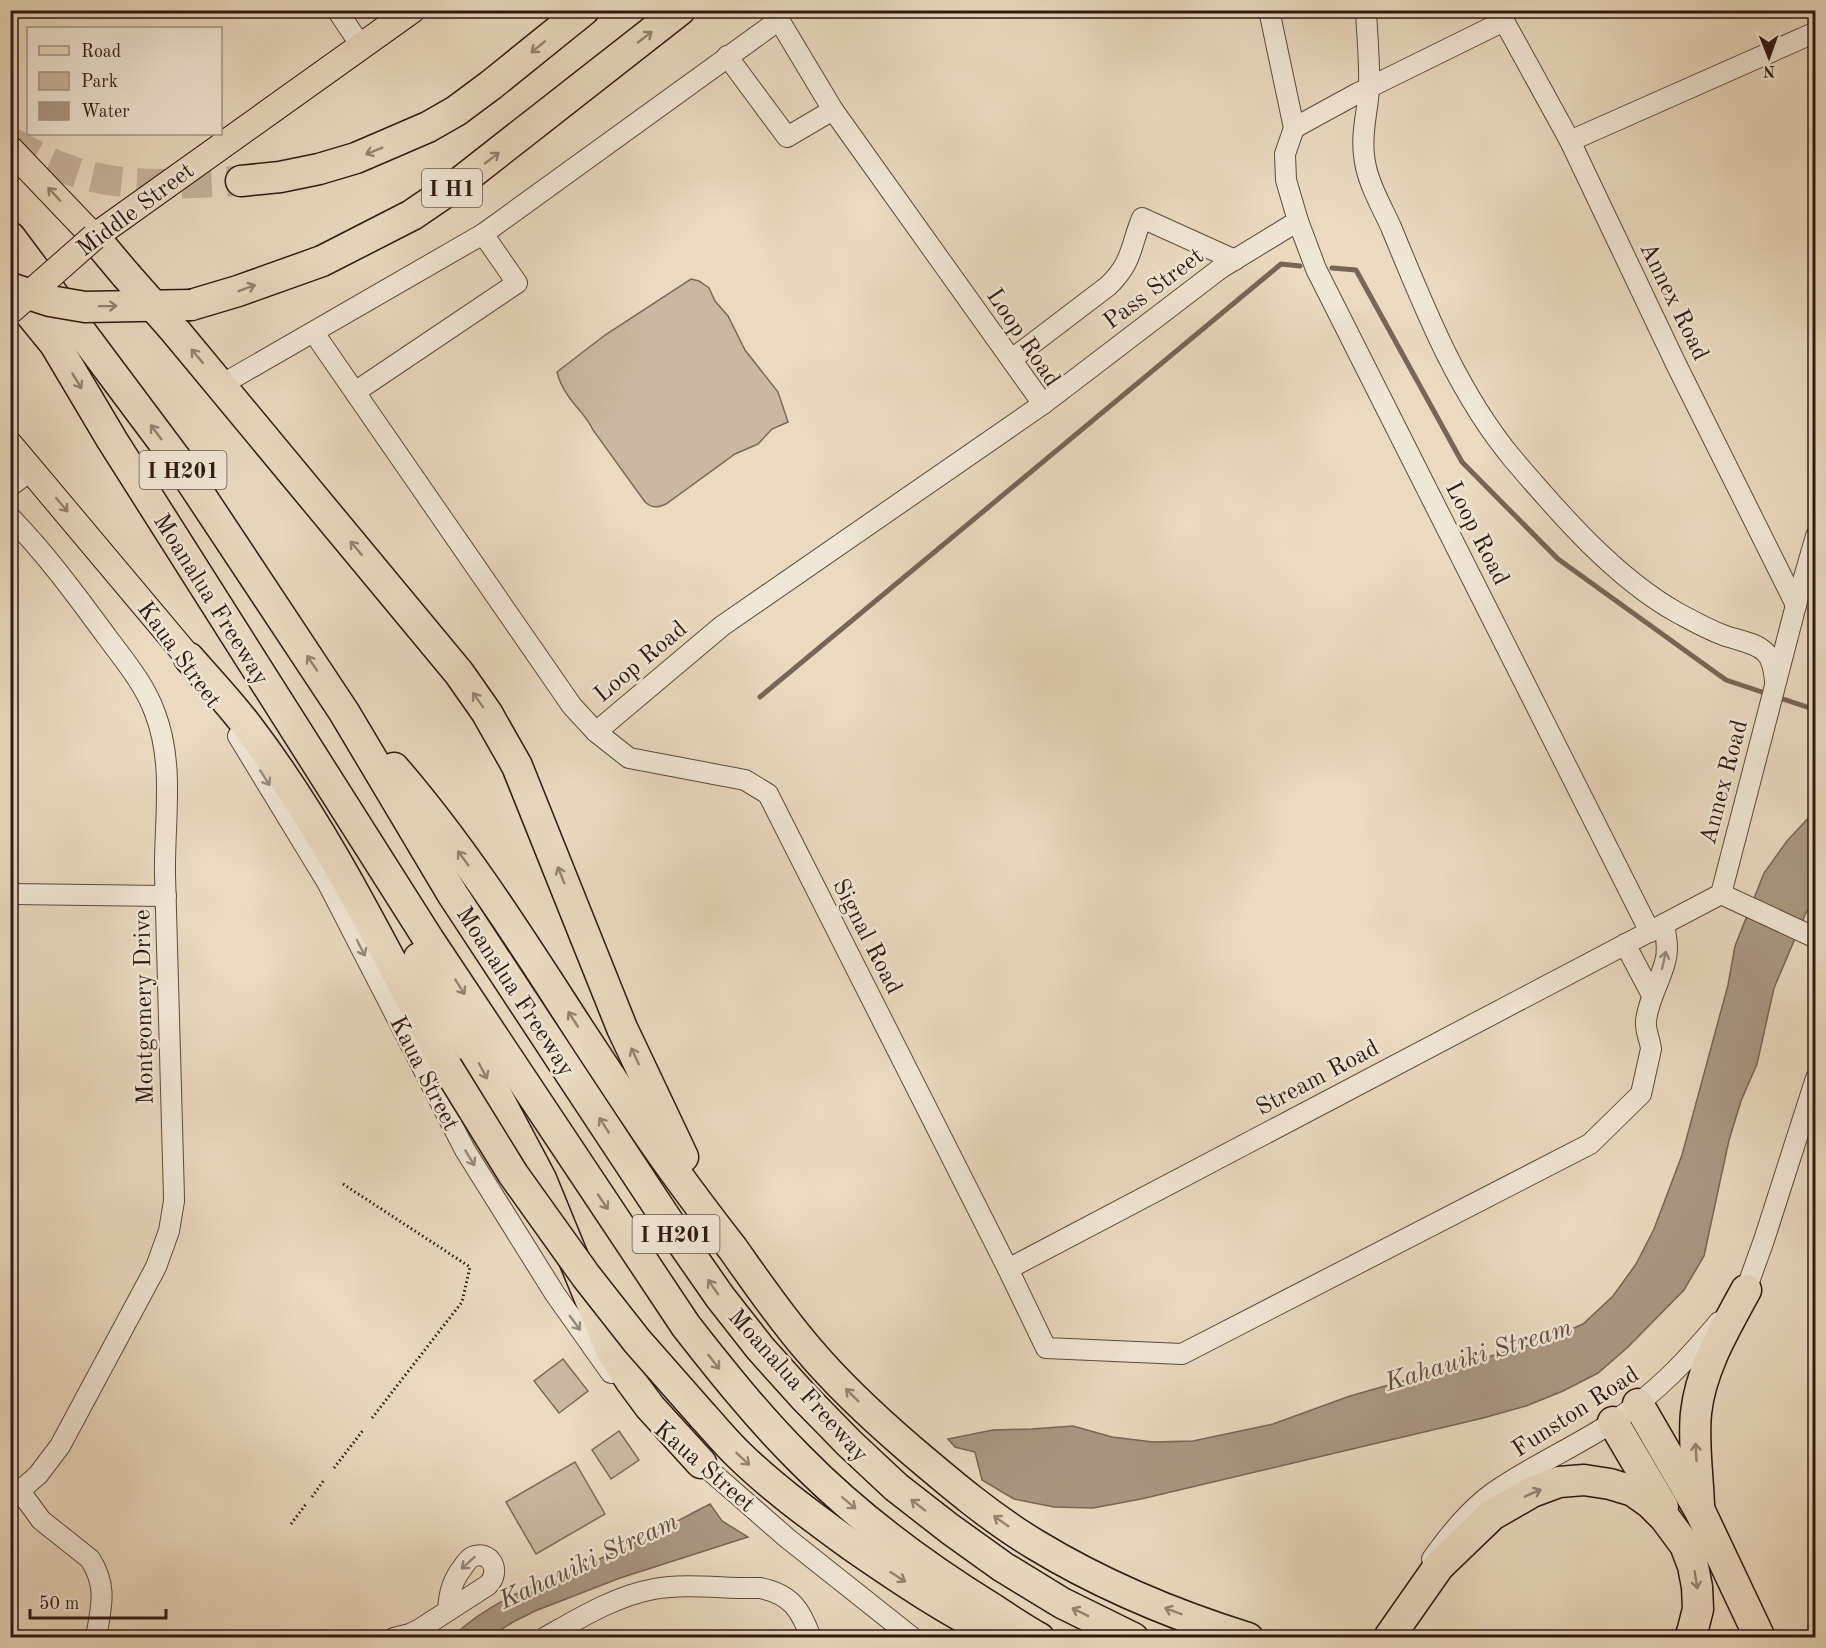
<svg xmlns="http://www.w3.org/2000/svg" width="1826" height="1648" font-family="'Old Standard TT',serif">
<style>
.green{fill:#cab9a2;stroke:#7c695a;stroke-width:1.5}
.water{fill:#aa9884;stroke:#796556;stroke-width:1.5}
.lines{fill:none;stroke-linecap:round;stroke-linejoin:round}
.stream{stroke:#796556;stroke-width:5}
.highway-tunnel{stroke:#c5b39d;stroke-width:30;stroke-dasharray:30 15;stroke-linecap:butt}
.minor-casing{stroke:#5e493d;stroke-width:22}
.major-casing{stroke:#2f1911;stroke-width:28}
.highway-casing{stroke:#2f1911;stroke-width:33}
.path{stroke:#2f1911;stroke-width:3;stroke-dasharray:1.5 3;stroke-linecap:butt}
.minor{stroke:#f1e7d6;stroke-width:20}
.major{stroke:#eadac0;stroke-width:26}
.highway{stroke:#eadac0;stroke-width:30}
.major-bridge-casing{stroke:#2f1911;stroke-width:28;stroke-linecap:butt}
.highway-bridge-casing{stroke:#2f1911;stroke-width:33;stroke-linecap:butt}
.major-bridge{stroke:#eadac0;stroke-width:26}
.highway-bridge{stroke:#eadac0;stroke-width:30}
.oneway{stroke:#968371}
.oneway2{stroke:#9a8a7d}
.labels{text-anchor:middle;stroke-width:5;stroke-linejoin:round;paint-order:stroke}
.shield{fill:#f1e7d6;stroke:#69574c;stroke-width:1.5}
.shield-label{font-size:22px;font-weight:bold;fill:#2f1911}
.street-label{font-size:24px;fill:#2f1911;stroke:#f1e7d6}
.water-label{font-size:26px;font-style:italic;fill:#604c3f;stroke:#f1e7d6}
</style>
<rect width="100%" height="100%" fill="#eadac0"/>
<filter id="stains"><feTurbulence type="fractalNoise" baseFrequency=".00333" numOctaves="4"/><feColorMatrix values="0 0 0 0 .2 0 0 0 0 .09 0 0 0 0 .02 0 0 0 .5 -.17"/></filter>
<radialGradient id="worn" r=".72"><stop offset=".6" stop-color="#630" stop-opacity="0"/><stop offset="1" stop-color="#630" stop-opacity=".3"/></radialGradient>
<g class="green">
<path d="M691 279 699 281 709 288 715 301 728 316 745 350 778 392 788 422 772 429 758 444 735 454 666 504C657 508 652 508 645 502L593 430C587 416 575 407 567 394 562 387 559 380 557 372L605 335Z"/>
<path d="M563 1359 588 1391 559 1413 534 1381Z"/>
<path d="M619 1431 639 1460 611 1479 592 1450Z"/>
<path d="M575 1462 605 1514 536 1554 506 1502Z"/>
</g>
<g class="water">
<path d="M1815 811V897L1805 915 1774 988 1757 1064 1741 1101 1729 1140 1704 1256 1684 1290 1628 1347 1598 1373 1563 1391 1526 1406 1483 1418 1141 1499 1093 1508 1054 1507 1014 1499 982 1480 975 1452 955 1447 948 1439 993 1430 1032 1429 1073 1426 1112 1437 1153 1442 1193 1441 1273 1424 1350 1396 1547 1340 1583 1324 1613 1296 1636 1264 1654 1229 1682 1155 1728 985 1735 946 1764 873 1787 841Z"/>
<path d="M710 1504 722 1521 748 1537 620 1578 535 1611 513 1622 490 1637H452C500 1592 553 1580 611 1554 645 1539 677 1521 710 1504Z"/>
</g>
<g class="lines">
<g class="stream">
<path d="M1332 268 1356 270 1462 462 1558 559 1726 680 1768 694"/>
<path d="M760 697 1281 264 1300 266"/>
<path d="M1777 697 1816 710"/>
</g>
<path class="highway-tunnel" d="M10 141C30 153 51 164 72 171 125 190 186 183 241 181"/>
<defs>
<g id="minor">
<path d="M337 10 361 46"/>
<path d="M1269 10 1294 128 1285 154 1286 180 1298 221 1316 269 1650 932"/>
<path d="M1366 10C1367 36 1370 62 1369 88 1368 110 1361 132 1364 155 1366 180 1381 205 1391 227 1424 307 1457 392 1513 459 1559 513 1615 578 1678 613 1693 621 1707 629 1723 635 1736 640 1755 642 1765 652 1773 659 1774 671 1775 681"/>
<path d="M1501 10 1504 21 1570 141 1676 364 1796 605"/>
<path d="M727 56 787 137 833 110"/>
<path d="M1294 128 1358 93 1504 21"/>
<path d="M1570 141 1816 32"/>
<path d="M314 333 572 706 596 732 629 758 745 780 768 794 1008 1269 1046 1348 1182 1354 1590 1144 1641 1094 1651 1049C1650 1039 1645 1031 1646 1021 1648 1000 1660 982 1665 962 1669 950 1666 936 1664 924"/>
<path d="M1012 359 1108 286C1133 262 1130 247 1142 218L1235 260"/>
<path d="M221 385 483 234 779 20 833 110 1043 404 722 626 596 732"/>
<path d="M355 392 517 283 483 234"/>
<path d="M1043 404 1221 268 1298 221"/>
<path d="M10 486 32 470"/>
<path d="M10 517C47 555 76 595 107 637 125 661 145 685 155 713 175 765 164 821 165 875 168 983 172 1092 174 1201L169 1231 156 1267 60 1446 38 1475 10 1499"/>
<path d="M238 736 327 882 465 1150 555 1294 611 1373"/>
<path d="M10 894 166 896"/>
<path d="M1721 894 1816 938"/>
<path d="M1625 944 1652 995"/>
<path d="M1008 1269 1721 894 1796 605 1816 536"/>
<path d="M1740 1298 1746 1290 1764 1240 1816 1078"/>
<path d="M692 1455 787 1538 913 1638"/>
<path d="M20 1491 41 1520 90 1559C108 1587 101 1607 96 1638"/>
<path d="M1432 1559C1450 1534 1469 1510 1494 1492 1533 1465 1577 1446 1616 1420 1658 1391 1686 1361 1719 1322"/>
<path d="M394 1638 410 1634 420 1629 488 1585C502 1571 490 1549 472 1557 468 1559 466 1563 463 1567 452 1581 449 1593 448 1611"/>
<path d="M544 1638C578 1619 615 1596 654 1589 688 1583 725 1589 760 1588 791 1594 801 1610 811 1638"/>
</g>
<g id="major">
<path d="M10 149 94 237 412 10"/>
<path d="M10 445 189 658"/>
</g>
<g id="highway">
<path d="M241 181 280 177 319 169 356 158 428 127 456 111 491 85 584 10"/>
<path d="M10 237 179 463 344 712 453 895 572 1076 681 1241 720 1297 760 1348 804 1397 849 1443 896 1487 950 1529 1003 1567 1062 1603 1133 1638"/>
<path d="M94 237 126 275"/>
<path d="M10 289 55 344 112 440 429 940 686 1326C722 1372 758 1417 799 1458 856 1516 923 1566 993 1609 1008 1619 1023 1629 1039 1638"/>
<path d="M191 305 238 291 322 261 412 215 459 183 680 10"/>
<path d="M172 327 459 673 487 713 517 766 622 1028 683 1157"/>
<path d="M189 658C209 681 230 703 248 727 328 832 385 952 447 1067"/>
<path d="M394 768C465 850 523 943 582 1034 605 1069 628 1104 651 1138 677 1176 705 1213 733 1249 757 1283 781 1318 808 1349 839 1386 875 1419 911 1450 951 1484 991 1518 1036 1545 1102 1585 1174 1615 1248 1638"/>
<path d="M419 958 481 1066 541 1179 611 1350 630 1380 650 1407 701 1463"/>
<path d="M1638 1404 1700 1511 1760 1638"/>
<path d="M703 1416C715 1429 727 1444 740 1456 774 1489 813 1517 851 1545 900 1579 949 1612 1003 1638"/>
<path d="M1613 1422 1663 1507"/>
<path d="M1699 1505C1698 1475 1693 1443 1696 1413 1701 1368 1725 1329 1746 1290"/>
<path d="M1390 1636 1439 1566 1492 1515 1532 1492 1559 1482 1584 1480 1610 1484 1633 1491 1650 1503 1665 1518 1685 1545 1693 1566 1697 1587 1698 1609 1693 1629 1690 1638"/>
</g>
</defs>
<use href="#minor" class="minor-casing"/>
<use href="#major" class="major-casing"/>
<use href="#highway" class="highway-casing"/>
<g class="path">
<path d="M343 1184 470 1267 462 1302 372 1418"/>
<path d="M334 1468 364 1429"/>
<path d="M312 1497 324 1480"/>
<path d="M291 1524 306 1504"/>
<path d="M247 1638 249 1631"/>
</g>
<use href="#minor" class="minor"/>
<use href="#major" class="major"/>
<use href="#highway" class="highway"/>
<defs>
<path id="major-bridge" d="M10 311 94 237"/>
<g id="highway-bridge">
<path d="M126 275 172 327"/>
<path d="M10 288 50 301 85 307 191 305"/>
<path d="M447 1067 513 1174 586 1276 637 1341 703 1416"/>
</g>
</defs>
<use href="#major-bridge" class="major-bridge-casing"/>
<use href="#highway-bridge" class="highway-bridge-casing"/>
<use href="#major-bridge" class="major-bridge"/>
<use href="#highway-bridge" class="highway-bridge"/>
</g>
<defs><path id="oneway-shaft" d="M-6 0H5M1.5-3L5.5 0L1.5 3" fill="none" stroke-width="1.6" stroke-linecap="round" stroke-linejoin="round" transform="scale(1.5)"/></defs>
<g class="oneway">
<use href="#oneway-shaft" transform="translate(645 37) rotate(-38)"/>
<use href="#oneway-shaft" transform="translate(538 47) rotate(141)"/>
<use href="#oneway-shaft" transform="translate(374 151) rotate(158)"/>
<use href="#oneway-shaft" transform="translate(492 158) rotate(-38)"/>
<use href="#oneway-shaft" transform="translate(54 194) rotate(-133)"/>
<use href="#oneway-shaft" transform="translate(247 288) rotate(-20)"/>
<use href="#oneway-shaft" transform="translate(108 306) rotate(-1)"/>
<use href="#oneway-shaft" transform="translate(197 356) rotate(-130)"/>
<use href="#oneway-shaft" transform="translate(77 381) rotate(59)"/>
<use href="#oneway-shaft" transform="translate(156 432) rotate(-127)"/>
<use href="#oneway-shaft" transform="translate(62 505) rotate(50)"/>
<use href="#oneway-shaft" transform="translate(356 548) rotate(-130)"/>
<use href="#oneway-shaft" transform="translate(312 663) rotate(-124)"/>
<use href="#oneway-shaft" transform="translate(478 700) rotate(-125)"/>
<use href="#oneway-shaft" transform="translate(463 858) rotate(-126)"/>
<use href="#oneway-shaft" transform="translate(561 875) rotate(-112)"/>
<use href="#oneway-shaft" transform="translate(460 987) rotate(57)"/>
<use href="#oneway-shaft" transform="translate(573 1019) rotate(-123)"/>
<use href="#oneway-shaft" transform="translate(635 1056) rotate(-115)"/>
<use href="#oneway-shaft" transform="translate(483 1071) rotate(62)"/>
<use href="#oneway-shaft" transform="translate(604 1125) rotate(-123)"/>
<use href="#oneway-shaft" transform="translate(603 1202) rotate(56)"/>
<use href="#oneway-shaft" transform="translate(713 1287) rotate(-125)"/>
<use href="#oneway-shaft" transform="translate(714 1362) rotate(52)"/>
<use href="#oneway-shaft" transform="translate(852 1395) rotate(-135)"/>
<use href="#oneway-shaft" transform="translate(1696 1452) rotate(-93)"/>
<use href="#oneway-shaft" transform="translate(743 1459) rotate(43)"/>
<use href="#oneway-shaft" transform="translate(1533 1493) rotate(-24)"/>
<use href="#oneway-shaft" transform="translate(849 1503) rotate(41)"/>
<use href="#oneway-shaft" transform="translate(918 1505) rotate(-142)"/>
<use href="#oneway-shaft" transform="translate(1001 1521) rotate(-145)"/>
<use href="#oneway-shaft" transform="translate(898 1577) rotate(33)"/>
<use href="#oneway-shaft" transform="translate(1696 1580) rotate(81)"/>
<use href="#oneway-shaft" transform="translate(1173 1611) rotate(-159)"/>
<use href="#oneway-shaft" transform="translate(1080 1612) rotate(-154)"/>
</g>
<g class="oneway2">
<use href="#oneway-shaft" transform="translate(265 778) rotate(58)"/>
<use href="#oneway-shaft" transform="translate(361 948) rotate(63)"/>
<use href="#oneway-shaft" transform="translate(1664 960) rotate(-77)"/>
<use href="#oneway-shaft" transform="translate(470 1158) rotate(59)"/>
<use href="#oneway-shaft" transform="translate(575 1323) rotate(54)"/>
<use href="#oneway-shaft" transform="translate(468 1563) rotate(138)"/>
</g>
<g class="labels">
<g class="shield">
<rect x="422" y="169" width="60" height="38" rx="4.5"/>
<rect x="139.5" y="451" width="87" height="38" rx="4.5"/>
<rect x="632.5" y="1215" width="87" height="38" rx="4.5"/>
</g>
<g class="shield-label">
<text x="452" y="196">I H1</text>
<text x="183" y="478">I H201</text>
<text x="676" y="1242">I H201</text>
</g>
<g class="street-label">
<text transform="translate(135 209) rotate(-37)" y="8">Middle Street</text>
<text transform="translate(1153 288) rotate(-37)" y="8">Pass Street</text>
<text transform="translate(1675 301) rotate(64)" y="8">Annex Road</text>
<text transform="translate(1024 337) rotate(56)" y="8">Loop Road</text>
<text transform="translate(1478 533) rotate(63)" y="8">Loop Road</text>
<text transform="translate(212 599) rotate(58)" y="8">Moanalua Freeway</text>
<text transform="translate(180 654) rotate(54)" y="8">Kaua Street</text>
<text transform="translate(640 661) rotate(-40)" y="8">Loop Road</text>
<text transform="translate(1723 782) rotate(-75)" y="8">Annex Road</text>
<text transform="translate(868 936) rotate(63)" y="8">Signal Road</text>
<text transform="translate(516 991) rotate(57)" y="8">Moanalua Freeway</text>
<text transform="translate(143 1007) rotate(-91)" y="8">Montgomery Drive</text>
<text transform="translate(425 1073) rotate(63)" y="8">Kaua Street</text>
<text transform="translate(1317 1077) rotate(-28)" y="8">Stream Road</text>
<text transform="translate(799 1385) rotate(48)" y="8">Moanalua Freeway</text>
<text transform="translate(1575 1411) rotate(-33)" y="8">Funston Road</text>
<text transform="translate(705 1466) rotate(41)" y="8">Kaua Street</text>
</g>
<g class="water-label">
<text transform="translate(1478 1354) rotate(-17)" y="9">Kahauiki Stream</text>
<text transform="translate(588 1560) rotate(-25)" y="9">Kahauiki Stream</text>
</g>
</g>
<rect width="1826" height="1648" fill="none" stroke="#eadac0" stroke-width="36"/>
<rect x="12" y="12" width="1802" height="1624" fill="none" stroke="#2f1911" stroke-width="3"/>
<rect x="18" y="18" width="1790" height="1612" fill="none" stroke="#2f1911" stroke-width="1.5"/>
<rect x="27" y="27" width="195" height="108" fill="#f1e7d6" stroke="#a39587" stroke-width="1.5"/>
<rect x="39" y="46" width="30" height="9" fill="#eadac0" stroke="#a39587" stroke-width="1.5"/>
<text x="81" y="57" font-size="18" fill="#2f1911">Road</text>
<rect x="39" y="72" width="30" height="18" fill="#cab9a2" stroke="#a39587" stroke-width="1.5"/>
<text x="81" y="87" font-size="18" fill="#2f1911">Park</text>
<rect x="39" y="102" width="30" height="18" fill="#aa9884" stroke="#a39587" stroke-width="1.5"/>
<text x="81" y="117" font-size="18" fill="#2f1911">Water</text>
<g transform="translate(1769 57) rotate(179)" stroke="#f1e7d6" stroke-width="4.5" paint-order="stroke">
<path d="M0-4.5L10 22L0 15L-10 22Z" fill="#2f1911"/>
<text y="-9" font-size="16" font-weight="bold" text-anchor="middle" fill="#2f1911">N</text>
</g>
<path d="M30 1609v9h136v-9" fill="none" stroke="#2f1911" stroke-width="3"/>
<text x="39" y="1609" font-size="18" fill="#2f1911" stroke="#f1e7d6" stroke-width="4.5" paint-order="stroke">50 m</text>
<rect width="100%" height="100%" filter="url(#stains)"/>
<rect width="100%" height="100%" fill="url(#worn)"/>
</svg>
